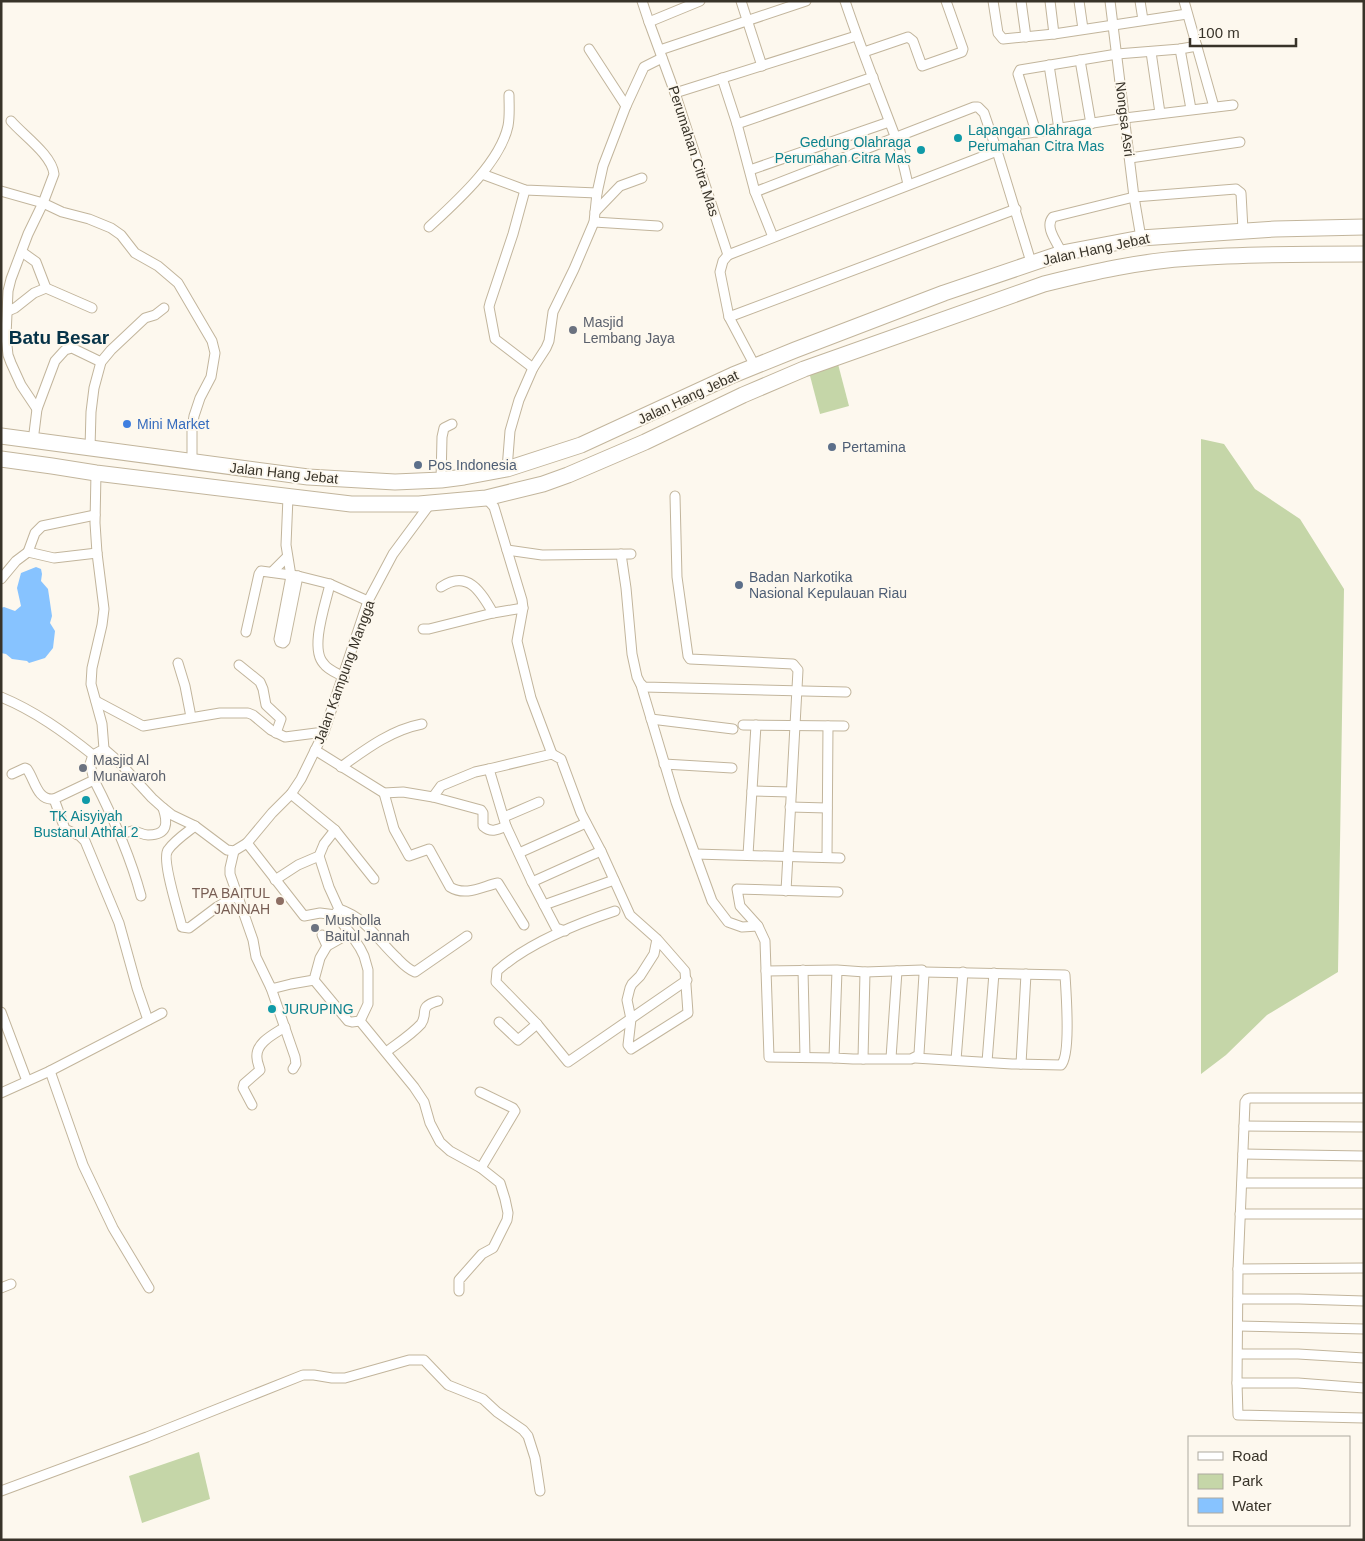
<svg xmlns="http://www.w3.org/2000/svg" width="1365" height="1541" font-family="Arial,sans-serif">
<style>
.green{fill:#c5d6a8}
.water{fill:#87c3ff}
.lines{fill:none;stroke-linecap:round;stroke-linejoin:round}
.street-casing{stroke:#c2b59c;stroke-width:11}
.highway-casing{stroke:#c2b59c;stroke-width:17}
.street{stroke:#fff;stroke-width:9}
.highway{stroke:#fff;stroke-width:15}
.culture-dot{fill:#0f9aa8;stroke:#fdf8ee;stroke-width:2}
.worship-dot{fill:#6b7280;stroke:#fdf8ee;stroke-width:2}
.shop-dot{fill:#3f7fe0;stroke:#fdf8ee;stroke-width:2}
.service-dot{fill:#5c6f8a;stroke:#fdf8ee;stroke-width:2}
.education-dot{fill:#8d6e63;stroke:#fdf8ee;stroke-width:2}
.labels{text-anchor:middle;stroke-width:4;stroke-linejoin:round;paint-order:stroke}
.street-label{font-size:14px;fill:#383329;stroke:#fdf8ee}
.culture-label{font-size:14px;fill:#0d838f;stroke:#fdf8ee;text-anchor:start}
.worship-label{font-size:14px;fill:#5b616d;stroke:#fdf8ee;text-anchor:start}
.shop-label{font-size:14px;fill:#366cbe;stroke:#fdf8ee;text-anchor:start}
.service-label{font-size:14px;fill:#4e5e75;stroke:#fdf8ee;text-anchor:start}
.education-label{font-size:14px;fill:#785e54;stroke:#fdf8ee;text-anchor:end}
.district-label{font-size:19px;font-weight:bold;fill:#053247;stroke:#fdf8ee}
</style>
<rect width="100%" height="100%" fill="#fdf8ee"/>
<g class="green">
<path d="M838 364 849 406 820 414 809 372Z"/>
<path d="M1201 439 1224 444 1255 489 1300 519 1344 589 1338 972 1267 1015 1226 1055 1201 1074Z"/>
<path d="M199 1452 210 1499 142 1523 129 1476Z"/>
</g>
<path class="water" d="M36 567 41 569 42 574 41 581 48 589 52 616 50 623 55 631 53 648 45 658 29 663 27 661 12 659 6 654 1 653V608L4 607 15 611 21 606 17 588 21 573Z"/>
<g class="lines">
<defs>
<g id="street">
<path d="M642 1 649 22 675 93 728 255"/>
<path d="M741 1 762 66"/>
<path d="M845 1C860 46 878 91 895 136 901 151 904 168 908 184"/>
<path d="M993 1 998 33 1003 39 1054 34 1187 14"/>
<path d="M1021 1 1026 37"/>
<path d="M1050 1 1054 34"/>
<path d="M1079 1 1083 29"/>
<path d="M1110 1 1134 197 1141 238"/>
<path d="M1140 1 1143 20"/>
<path d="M1184 1 1214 107"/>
<path d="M649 22 700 1"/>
<path d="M589 49 626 106"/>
<path d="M1180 49 1191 109"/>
<path d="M660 50 806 1"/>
<path d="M864 52 908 37 913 41 922 66 962 52 963 49 946 1"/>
<path d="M1151 52 1160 113"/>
<path d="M1080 60 1091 124"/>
<path d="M1049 65 1059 129"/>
<path d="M722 78 737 124 755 192 773 237"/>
<path d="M675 93 856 36"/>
<path d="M11 121C23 135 52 155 54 174L43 203 28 234 11 279 8 291 6 336 8 355 11 363 21 385 37 409"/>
<path d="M737 124 873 77"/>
<path d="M1036 132 1018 74 1020 70 1117 54 1180 49 1197 46"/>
<path d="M1022 134 1125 118 1233 105"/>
<path d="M1130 158 1240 142"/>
<path d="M750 170 889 122"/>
<path d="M482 174 525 190 597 193"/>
<path d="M525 190 513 234 490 303 489 307 495 339 533 368"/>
<path d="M1 191 43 203 62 212 89 219 111 228 121 235 135 253 158 266 178 283 212 341 215 353 211 377 200 398 194 416 192 429V462"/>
<path d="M755 192 974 107H978L984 113 997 151 1031 262"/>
<path d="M595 212 620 186 642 178"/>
<path d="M594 222 658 226"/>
<path d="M429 227C456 202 500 163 508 126 510 116 509 106 509 95"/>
<path d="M22 252 36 262 46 288 92 308"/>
<path d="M1062 253C1057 242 1044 227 1053 217L1134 197 1236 189 1241 193 1243 230"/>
<path d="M728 255 997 151"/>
<path d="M728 255 723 261 720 272 729 317 755 366"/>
<path d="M8 311 15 308 34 293 46 288"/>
<path d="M729 317 1016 209"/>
<path d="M33 441 37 409 55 361 65 350 72 348 101 362"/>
<path d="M90 448 91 412 94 388 101 362 111 350 145 318 155 315 164 308"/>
<path d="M507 469 510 431 519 400 533 368 546 348 549 341 553 312 574 269 594 222 597 193 603 166 626 106 644 67 662 58"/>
<path d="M441 480 442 437 444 428 452 424"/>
<path d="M675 496 677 577 688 656 690 659 793 664 798 670 786 891"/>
<path d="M288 497 286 545 291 576 279 639 280 642 283 643 285 641 298 576"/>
<path d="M486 498 494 507 522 600 523 608 517 641 531 698 552 754"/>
<path d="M430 504 393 554 368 601 324 732 301 779 291 794 272 813 247 843 304 916 320 913 336 915 350 933 360 948 364 956 368 970V1004L360 1021 414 1087 424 1102 430 1123 440 1142 450 1151 481 1168 500 1183 505 1199 508 1213 507 1220 493 1248 482 1254 459 1280V1291"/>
<path d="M507 550 542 555 631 554"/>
<path d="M28 552 35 533 42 526 95 515"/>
<path d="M621 554 626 588 632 654 637 677 640 683 644 687 846 692"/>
<path d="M272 572 287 557"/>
<path d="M1 579 16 561 28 552 54 558 97 553"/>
<path d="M330 584C326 603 309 649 324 664 328 670 337 673 344 677"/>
<path d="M441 587C468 569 481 592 493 613"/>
<path d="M423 629H429L493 613 523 608"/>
<path d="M246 632 259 574 261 571 298 576 330 584 368 601"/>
<path d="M178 663 185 686 191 717"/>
<path d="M239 665 260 682 263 689 266 705 281 719 276 733"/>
<path d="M641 685 676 802 712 901 728 922 742 927 758 926"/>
<path d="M1 697C35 711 64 732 93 755L104 749 102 724 91 684 92 668 102 625 104 609 97 553 95 523 96 473"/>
<path d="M96 701 143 726 220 713H248L253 715 271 730 285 737 324 732"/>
<path d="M651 719 733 729"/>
<path d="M743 725 844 726"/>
<path d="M104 749 119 762 152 798 162 807 172 815 195 826 227 850 234 851 247 843"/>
<path d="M315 750 384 793 403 792 433 797 441 786 475 772 489 769"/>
<path d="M93 755 90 764 94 780 54 799 65 829 80 836 85 841 119 923 137 988 148 1020"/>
<path d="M664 764 732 768"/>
<path d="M341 767C366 749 391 730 422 724"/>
<path d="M12 774 25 768 27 769C35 780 37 801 54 799"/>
<path d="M94 780C113 817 130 855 141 896"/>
<path d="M752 791 791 792"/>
<path d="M384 793 394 829 409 856 429 849 450 887C466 897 483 886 498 883L524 925"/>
<path d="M433 797 481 810 483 813V826C491 833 497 830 506 826"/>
<path d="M790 807 827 808"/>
<path d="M504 817 539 802"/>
<path d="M195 826C186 833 174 841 168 850 161 859 179 914 182 927L189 928 217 907 238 895"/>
<path d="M335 830 374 879"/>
<path d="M120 834C124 833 128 832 132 831 138 831 142 835 148 835 168 835 168 823 163 808"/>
<path d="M234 851 230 868V874L253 940 256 957 271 988 295 1057 296 1064 293 1069"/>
<path d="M519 853 586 823"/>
<path d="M695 854 840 858"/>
<path d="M748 855 756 725"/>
<path d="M319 856 329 887 339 909 336 913"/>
<path d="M827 857 828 726"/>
<path d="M275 880 298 865 319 856 324 844 335 830 291 794"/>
<path d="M532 882 601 851"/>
<path d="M544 905 614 880"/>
<path d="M339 909C366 918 377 939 396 957 402 963 407 969 415 972L467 936"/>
<path d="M615 911C576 924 528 943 497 971L496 982 537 1024 568 1062 687 980"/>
<path d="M565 931 556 928 532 882 506 826 489 769 552 754 561 759 581 813 601 851 630 915 657 939 685 971 688 1013 631 1049 628 1045 631 1019 627 1000 630 988 632 984 640 976 654 954 657 939"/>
<path d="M322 935 327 946 350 933"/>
<path d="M803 970 805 1057"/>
<path d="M766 971 837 970 834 1058 853 1059H911L917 1056 919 1054 924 974 922 970 865 972 837 970"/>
<path d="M314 980 348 1021 352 1022 360 1021"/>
<path d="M271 988H275L291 984 314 980 320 958 327 946"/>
<path d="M1 1012 27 1081"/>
<path d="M499 1022 518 1040 537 1024"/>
<path d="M386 1052C398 1043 411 1035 421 1024 429 1013 417 1007 438 1001"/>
<path d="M834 1058 769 1057 765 941 758 926 740 906 737 889 838 892"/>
<path d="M891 1058 897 971"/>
<path d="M915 1058 1012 1064 1061 1065C1071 1055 1066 992 1065 975L924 972"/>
<path d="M863 1059 865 972"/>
<path d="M956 1060 963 972"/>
<path d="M987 1062 994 973"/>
<path d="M1021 1064 1026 974"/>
<path d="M50 1071 83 1165 113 1228 149 1288"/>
<path d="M480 1092 513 1108 515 1111 481 1168"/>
<path d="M1 1093 50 1071 162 1013"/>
<path d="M1364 1098H1250L1247 1099 1245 1102 1238 1269 1237 1383 1238 1415 1364 1418"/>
<path d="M252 1105 243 1088 244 1084 260 1070C259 1066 257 1062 257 1058 255 1043 274 1034 285 1027"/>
<path d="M1244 1126 1364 1127"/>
<path d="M1243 1154 1364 1156"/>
<path d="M1242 1183H1364"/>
<path d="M1240 1214H1364"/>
<path d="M1238 1269 1364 1268"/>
<path d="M1 1288 11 1284"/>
<path d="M1238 1299H1299L1364 1301"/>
<path d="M1238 1326 1364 1329"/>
<path d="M1238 1354H1298L1364 1358"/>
<path d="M1237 1383H1298L1364 1388"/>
<path d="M1 1491 147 1437 303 1375H314L332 1378H345L409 1360H424L448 1385 483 1399 497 1412 523 1430 528 1436 535 1458 540 1491"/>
</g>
<g id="highway">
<path d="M1 436 308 477 395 482 441 480 464 477 507 469 581 445 733 375 795 350 944 293 1062 253 1141 238 1275 229 1364 227"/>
<path d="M1 459 52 466 96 473 351 504H419L486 498 543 484 568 475 645 442 743 395 804 369 1044 284C1092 272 1141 261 1191 258 1248 254 1306 254 1364 254"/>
</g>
</defs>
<use href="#street" class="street-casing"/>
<use href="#highway" class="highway-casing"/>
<use href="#street" class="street"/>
<use href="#highway" class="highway"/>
</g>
<g class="culture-dot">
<circle cx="958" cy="138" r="5"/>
<circle cx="921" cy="150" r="5"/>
<circle cx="86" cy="800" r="5"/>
<circle cx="272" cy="1009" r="5"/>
</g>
<g class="worship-dot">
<circle cx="573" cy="330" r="5"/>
<circle cx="83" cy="768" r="5"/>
<circle cx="315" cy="928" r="5"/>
</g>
<circle class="shop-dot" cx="127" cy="424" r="5"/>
<g class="service-dot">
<circle cx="832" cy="447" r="5"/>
<circle cx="418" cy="465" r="5"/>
<circle cx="739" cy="585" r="5"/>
</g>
<circle class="education-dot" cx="280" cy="901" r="5"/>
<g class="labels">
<g class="street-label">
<text transform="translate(1125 119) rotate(83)" y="5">Nongsa Asri</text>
<text transform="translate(694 151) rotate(72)" y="5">Perumahan Citra Mas</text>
<text transform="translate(1096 249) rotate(-12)" y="5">Jalan Hang Jebat</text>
<text transform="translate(688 397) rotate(-25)" y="5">Jalan Hang Jebat</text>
<text transform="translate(284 473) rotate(6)" y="5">Jalan Hang Jebat</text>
<text transform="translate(344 672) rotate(-70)" y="5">Jalan Kampung Mangga</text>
</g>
<g class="culture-label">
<text x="968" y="135">Lapangan Olahraga<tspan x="968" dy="16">Perumahan Citra Mas</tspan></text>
<text x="911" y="147" text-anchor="end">Gedung Olahraga<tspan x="911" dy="16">Perumahan Citra Mas</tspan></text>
<text x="86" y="821" text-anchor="middle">TK Aisyiyah<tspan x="86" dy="16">Bustanul Athfal 2</tspan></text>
<text x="282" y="1014">JURUPING</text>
</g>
<g class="worship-label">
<text x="583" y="327">Masjid<tspan x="583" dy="16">Lembang Jaya</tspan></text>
<text x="93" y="765">Masjid Al<tspan x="93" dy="16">Munawaroh</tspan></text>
<text x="325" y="925">Musholla<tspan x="325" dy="16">Baitul Jannah</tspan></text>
</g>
<g class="shop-label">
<text x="137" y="429">Mini Market</text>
</g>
<g class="service-label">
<text x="842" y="452">Pertamina</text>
<text x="428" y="470">Pos Indonesia</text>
<text x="749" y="582">Badan Narkotika<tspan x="749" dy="16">Nasional Kepulauan Riau</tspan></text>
</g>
<g class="education-label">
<text x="270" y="898">TPA BAITUL<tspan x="270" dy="16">JANNAH</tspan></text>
</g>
<g class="district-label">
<text x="59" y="344">Batu Besar</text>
</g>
</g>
<rect width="1365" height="1541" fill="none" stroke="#383329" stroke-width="5"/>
<rect x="1188" y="1436" width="162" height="90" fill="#fdf8ee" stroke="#aea99f"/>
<rect x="1198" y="1452" width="25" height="8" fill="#ffffff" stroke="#aea99f"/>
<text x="1232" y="1461" font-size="15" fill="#383329">Road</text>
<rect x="1198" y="1474" width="25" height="15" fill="#c5d6a8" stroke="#aea99f"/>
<text x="1232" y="1486" font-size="15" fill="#383329">Park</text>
<rect x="1198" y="1498" width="25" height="15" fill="#87c3ff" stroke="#aea99f"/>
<text x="1232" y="1511" font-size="15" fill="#383329">Water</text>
<path d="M1190 38v8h106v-8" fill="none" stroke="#383329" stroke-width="2.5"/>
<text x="1198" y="38" font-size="15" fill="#383329" stroke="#fdf8ee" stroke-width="4" paint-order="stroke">100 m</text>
</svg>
